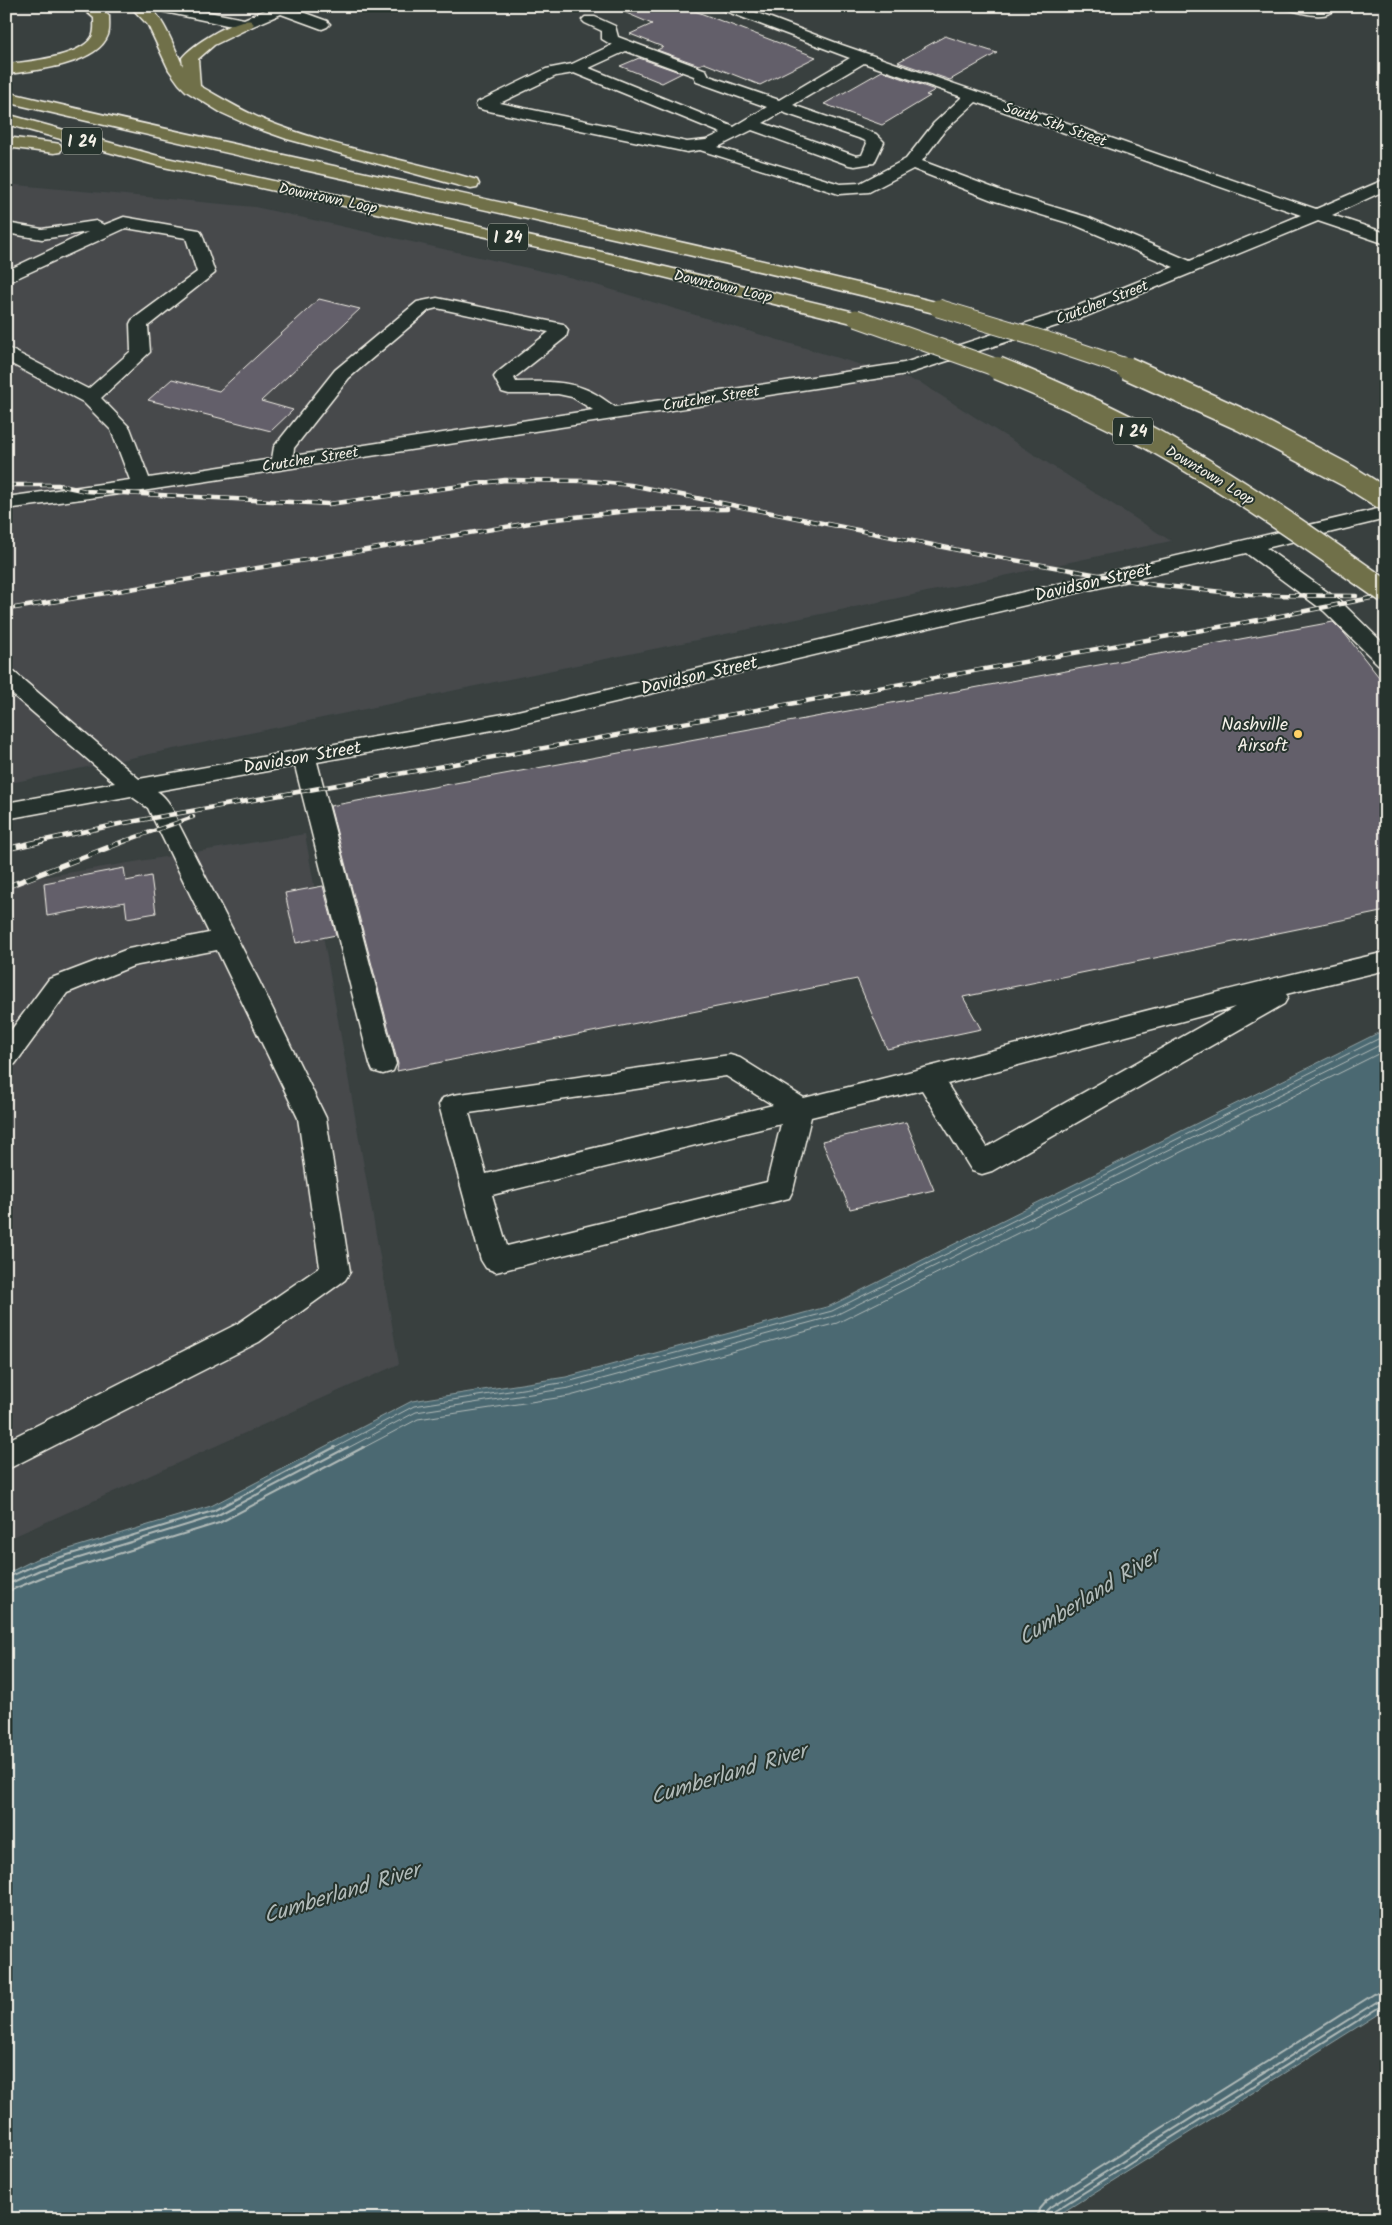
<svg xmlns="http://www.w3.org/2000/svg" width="1392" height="2225" font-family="Kalam,sans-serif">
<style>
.built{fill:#46494c}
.water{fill:#4c6972;stroke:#8f9fa1}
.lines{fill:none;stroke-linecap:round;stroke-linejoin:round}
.shore-far1{stroke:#b1bbb9;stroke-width:1}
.shore{stroke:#b1bbb9;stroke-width:2}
.building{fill:#645f6a;stroke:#f4f1e8}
.minor-casing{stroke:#f4f1e8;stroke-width:3}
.highway-casing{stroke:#f4f1e8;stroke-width:3}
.minor{fill:#26332d;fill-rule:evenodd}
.highway{fill:#6f704a;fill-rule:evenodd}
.rail-far1-casing{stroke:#f4f1e8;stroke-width:4.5}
.rail-casing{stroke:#f4f1e8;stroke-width:5.5}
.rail-far1{stroke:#26332d;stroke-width:3;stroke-dasharray:9;stroke-linecap:butt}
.rail{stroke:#26332d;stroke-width:4;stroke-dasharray:11;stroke-linecap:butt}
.highway-bridge-far1-casing{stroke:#f4f1e8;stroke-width:19;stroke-linecap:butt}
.highway-bridge-casing{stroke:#f4f1e8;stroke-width:25;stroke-linecap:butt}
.highway-bridge-far1{stroke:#6f704a;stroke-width:17}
.highway-bridge{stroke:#6f704a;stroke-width:22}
.poi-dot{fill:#ffd166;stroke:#26332d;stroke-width:2}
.labels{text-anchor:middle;stroke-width:4;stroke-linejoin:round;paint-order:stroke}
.far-street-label{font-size:15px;fill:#f4f1e8;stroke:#26332d}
.shield{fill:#26332d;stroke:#b6b8b0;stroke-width:1}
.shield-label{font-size:16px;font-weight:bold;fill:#f4f1e8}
.street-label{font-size:18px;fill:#f4f1e8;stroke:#26332d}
.poi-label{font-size:18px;fill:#f4f1e8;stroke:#26332d;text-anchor:end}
.near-water-label{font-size:22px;font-style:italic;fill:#b1bbb9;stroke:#26332d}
</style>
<rect width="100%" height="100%" fill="#39403f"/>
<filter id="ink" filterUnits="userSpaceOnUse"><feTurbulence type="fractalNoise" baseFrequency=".02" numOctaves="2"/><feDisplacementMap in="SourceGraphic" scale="10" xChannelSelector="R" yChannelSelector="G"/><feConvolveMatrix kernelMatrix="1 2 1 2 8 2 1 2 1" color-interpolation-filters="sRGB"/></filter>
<g filter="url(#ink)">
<g class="built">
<path d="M6 184 255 207 573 278 921 383 1171 541 6 784Z"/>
<path d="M305 834 399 1364 6 1540V883Z"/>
</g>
<path class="water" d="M1386 1029V2009L1052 2219H6V1574L36 1559 211 1506 412 1401 566 1377 830 1306Z"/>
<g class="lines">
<g class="shore-far1">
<path d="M333 1449 414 1406 567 1382 832 1311 1386 1035"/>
<path d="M346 1449 416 1412 569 1388 834 1316 1386 1042"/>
<path d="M361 1449 418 1419 570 1396 837 1323 1386 1050"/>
</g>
<g class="shore">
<path d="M6 1578 38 1564 213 1511 335 1447"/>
<path d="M6 1585 40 1570 216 1516 348 1447"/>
<path d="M6 1592 43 1577 219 1523 364 1447"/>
<path d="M1037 2219 1039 2209 1046 2201 1374 1994 1386 1991"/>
<path d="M1044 2219 1045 2212 1050 2207 1378 2001 1386 1999"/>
<path d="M1050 2219 1053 2212 1381 2006 1386 2005"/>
</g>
</g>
<g class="building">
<path d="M610 6H677L687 8 816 57 760 85 704 63 699 65 657 50 663 47 630 34 652 24Z"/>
<path d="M945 36 997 53 950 80 898 62Z"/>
<path d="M639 58 682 73 662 83 620 66Z"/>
<path d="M882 71 935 90 926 95 930 96 882 125 824 104Z"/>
<path d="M319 299 360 309 261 401 293 410 271 431 148 400 172 379 219 391Z"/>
<path d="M1333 622 1345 634 1386 686V911L963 997 981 1029 887 1049 857 979 397 1071 398 1064 330 806Z"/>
<path d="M124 868 126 881 151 876 156 913 127 918 125 902 47 916 44 883Z"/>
<path d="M323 886 336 935 296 943 285 893Z"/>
<path d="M906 1122 934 1190 850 1209 822 1141Z"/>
</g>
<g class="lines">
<defs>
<g id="minor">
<path d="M148 6H179L244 19 275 6H295L294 9 327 21 330 24 327 27 322 29 281 14 246 29 155 10Z"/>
<path d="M718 6H739L842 45 1316 209 1386 179V190L1332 215 1386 233V244L1318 221 1084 317 907 374 142 491 6 509V497L130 480 111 430 83 402 6 361V347L88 389 131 351 130 324 132 320 197 272 186 238 126 228 6 283V271L88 232 42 239 6 233V223L42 229 96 221 104 225 124 217 193 229 199 230 202 234 215 273 148 326 150 352 101 398 130 428 149 478 272 459 274 447 277 443 335 370 417 302 437 298 563 324 568 330 566 337 514 378 516 382C539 382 563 380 585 389 596 393 606 401 615 407L904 363 1070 309 1174 267 1075 225 992 200 913 169 869 192 839 194 700 150 687 152 484 110 478 108 476 105 478 102 546 69 572 64 612 45 602 39V31L585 23 582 20 585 17H595L615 26 618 37 706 70 709 76 779 100 850 58 720 9ZM626 51 694 76 697 82 767 107 734 127 589 68ZM864 63 962 97 934 123 906 159 860 183 840 184 718 147 752 130 849 165 855 166 874 163 884 142 876 134 793 105ZM574 73 721 133 706 140 687 142 500 103 556 76ZM976 102 1301 215 1190 261 1087 217 1004 192 922 161 945 130ZM782 112 864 140 867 143 862 155 856 156 763 123ZM437 308 549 332 497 373 494 377 502 392 509 394H558L572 397 593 410 293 456 294 448 349 378 429 310Z"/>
<path d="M1285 6H1339C1327 22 1303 13 1287 9Z"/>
<path d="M1386 507V519L1266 548 1340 601 1386 646V666L1378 664 1324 611 1246 553 509 727 317 762 396 1064 393 1071 383 1074 373 1071 370 1064 295 766 157 791C170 800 173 811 179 825L259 981 326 1118 350 1272 345 1280 259 1342 6 1470V1441L237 1324 320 1267 298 1118 217 950 133 966 67 993 15 1064 6 1067V1037L49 979 128 949 209 933 148 808 131 796 6 819V803L115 783 6 689V670L14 672 139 779 509 713Z"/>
<path d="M1386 952V970L1286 994 1288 997 1284 1004 992 1171 982 1174 972 1171 922 1090 811 1117 793 1190 789 1198 496 1272 486 1268 481 1260 439 1105 443 1098 453 1095 730 1055 740 1058 804 1098C999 1051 1191 996 1386 952ZM1235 1007 987 1147 947 1084ZM726 1076 773 1105 486 1174 469 1113ZM781 1124 767 1182 507 1246 492 1195Z"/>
</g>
<g id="highway">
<path d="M80 6H97L109 16C109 22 110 29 108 35 97 65 33 71 6 74V64C28 62 80 57 92 37 95 32 94 24 94 18Z"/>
<path d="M130 6C134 6 141 5 146 6 161 10 176 52 183 66L182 58C192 45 236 17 251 21L254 24 251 27 214 45 198 59 200 86C221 98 241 110 264 120 332 148 407 159 477 180L479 184 477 188 471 189 287 139 253 127 220 112 186 91 179 84 169 70 148 25Z"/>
<path d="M6 92C318 166 633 227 944 304L947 308 944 312 938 314C629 237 316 176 6 102Z"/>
<path d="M6 114 162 157 602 252 863 314 865 318 863 322 856 324 602 262 159 166 6 124Z"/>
<path d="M6 137 54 143 60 144 62 148 60 152 54 153 6 147Z"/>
</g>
</defs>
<use href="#minor" class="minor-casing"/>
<use href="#highway" class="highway-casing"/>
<use href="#minor" class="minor"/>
<use href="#highway" class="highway"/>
<defs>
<g id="rail-far1">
<path d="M6 485H58L86 491 329 504 505 480 589 481 631 485 963 551 1155 585 1251 595 1356 596"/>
<path d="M15 608 548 520 637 510 727 509"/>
<path d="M36 842 119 824 1275 617 1386 595"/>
<path d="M122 842 193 817"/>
</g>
<g id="rail">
<path d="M6 849 42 841"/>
<path d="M6 887 125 841"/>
</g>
</defs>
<use href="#rail-far1" class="rail-far1-casing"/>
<use href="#rail" class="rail-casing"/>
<use href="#rail-far1" class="rail-far1"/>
<use href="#rail" class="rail"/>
<defs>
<g id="highway-bridge-far1">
<path d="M938 308 1054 343 1131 369"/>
<path d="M856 318 1000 369"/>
</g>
<g id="highway-bridge">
<path d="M997 368C1051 390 1104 413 1155 441 1235 486 1311 539 1386 592"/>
<path d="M1127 368 1242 420 1348 476 1386 500"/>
</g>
</defs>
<use href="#highway-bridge-far1" class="highway-bridge-far1-casing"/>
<use href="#highway-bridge" class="highway-bridge-casing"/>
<use href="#highway-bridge-far1" class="highway-bridge-far1"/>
<use href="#highway-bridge" class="highway-bridge"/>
</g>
</g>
<circle class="poi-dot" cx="1298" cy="734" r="5"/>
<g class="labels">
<g class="far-street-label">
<text transform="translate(1055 124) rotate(19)" y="5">South 5th Street</text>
<text transform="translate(328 198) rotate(12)" y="5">Downtown Loop</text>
<text transform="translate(723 286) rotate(13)" y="5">Downtown Loop</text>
<text transform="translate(1102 302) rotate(-21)" y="5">Crutcher Street</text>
<text transform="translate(711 398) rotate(-9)" y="5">Crutcher Street</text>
<text transform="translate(310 459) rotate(-9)" y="5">Crutcher Street</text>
<text transform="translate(1210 475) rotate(31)" y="5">Downtown Loop</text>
</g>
<g class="shield">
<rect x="62" y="127.5" width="40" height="27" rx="4"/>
<rect x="488" y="223.5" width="40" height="27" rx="4"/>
<rect x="1113" y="417.5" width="40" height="27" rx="4"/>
</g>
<g class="shield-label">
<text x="82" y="147">I 24</text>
<text x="508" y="243">I 24</text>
<text x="1133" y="437">I 24</text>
</g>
<g class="street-label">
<text transform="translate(1093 582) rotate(-13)" y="6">Davidson Street</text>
<text transform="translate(699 675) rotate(-13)" y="6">Davidson Street</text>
<text transform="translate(302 757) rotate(-10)" y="6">Davidson Street</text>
</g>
<g class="poi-label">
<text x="1288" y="730">Nashville<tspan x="1288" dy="21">Airsoft</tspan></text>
</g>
<g class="near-water-label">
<text transform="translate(1088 1596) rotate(-32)" y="8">Cumberland River</text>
<text transform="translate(728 1773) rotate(-17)" y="8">Cumberland River</text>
<text transform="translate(341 1892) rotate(-17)" y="8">Cumberland River</text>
</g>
</g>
<rect width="1392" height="2225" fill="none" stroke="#26332d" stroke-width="25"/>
<rect x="12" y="12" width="1367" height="2200" fill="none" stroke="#f4f1e8" stroke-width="2" filter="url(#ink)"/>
</svg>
